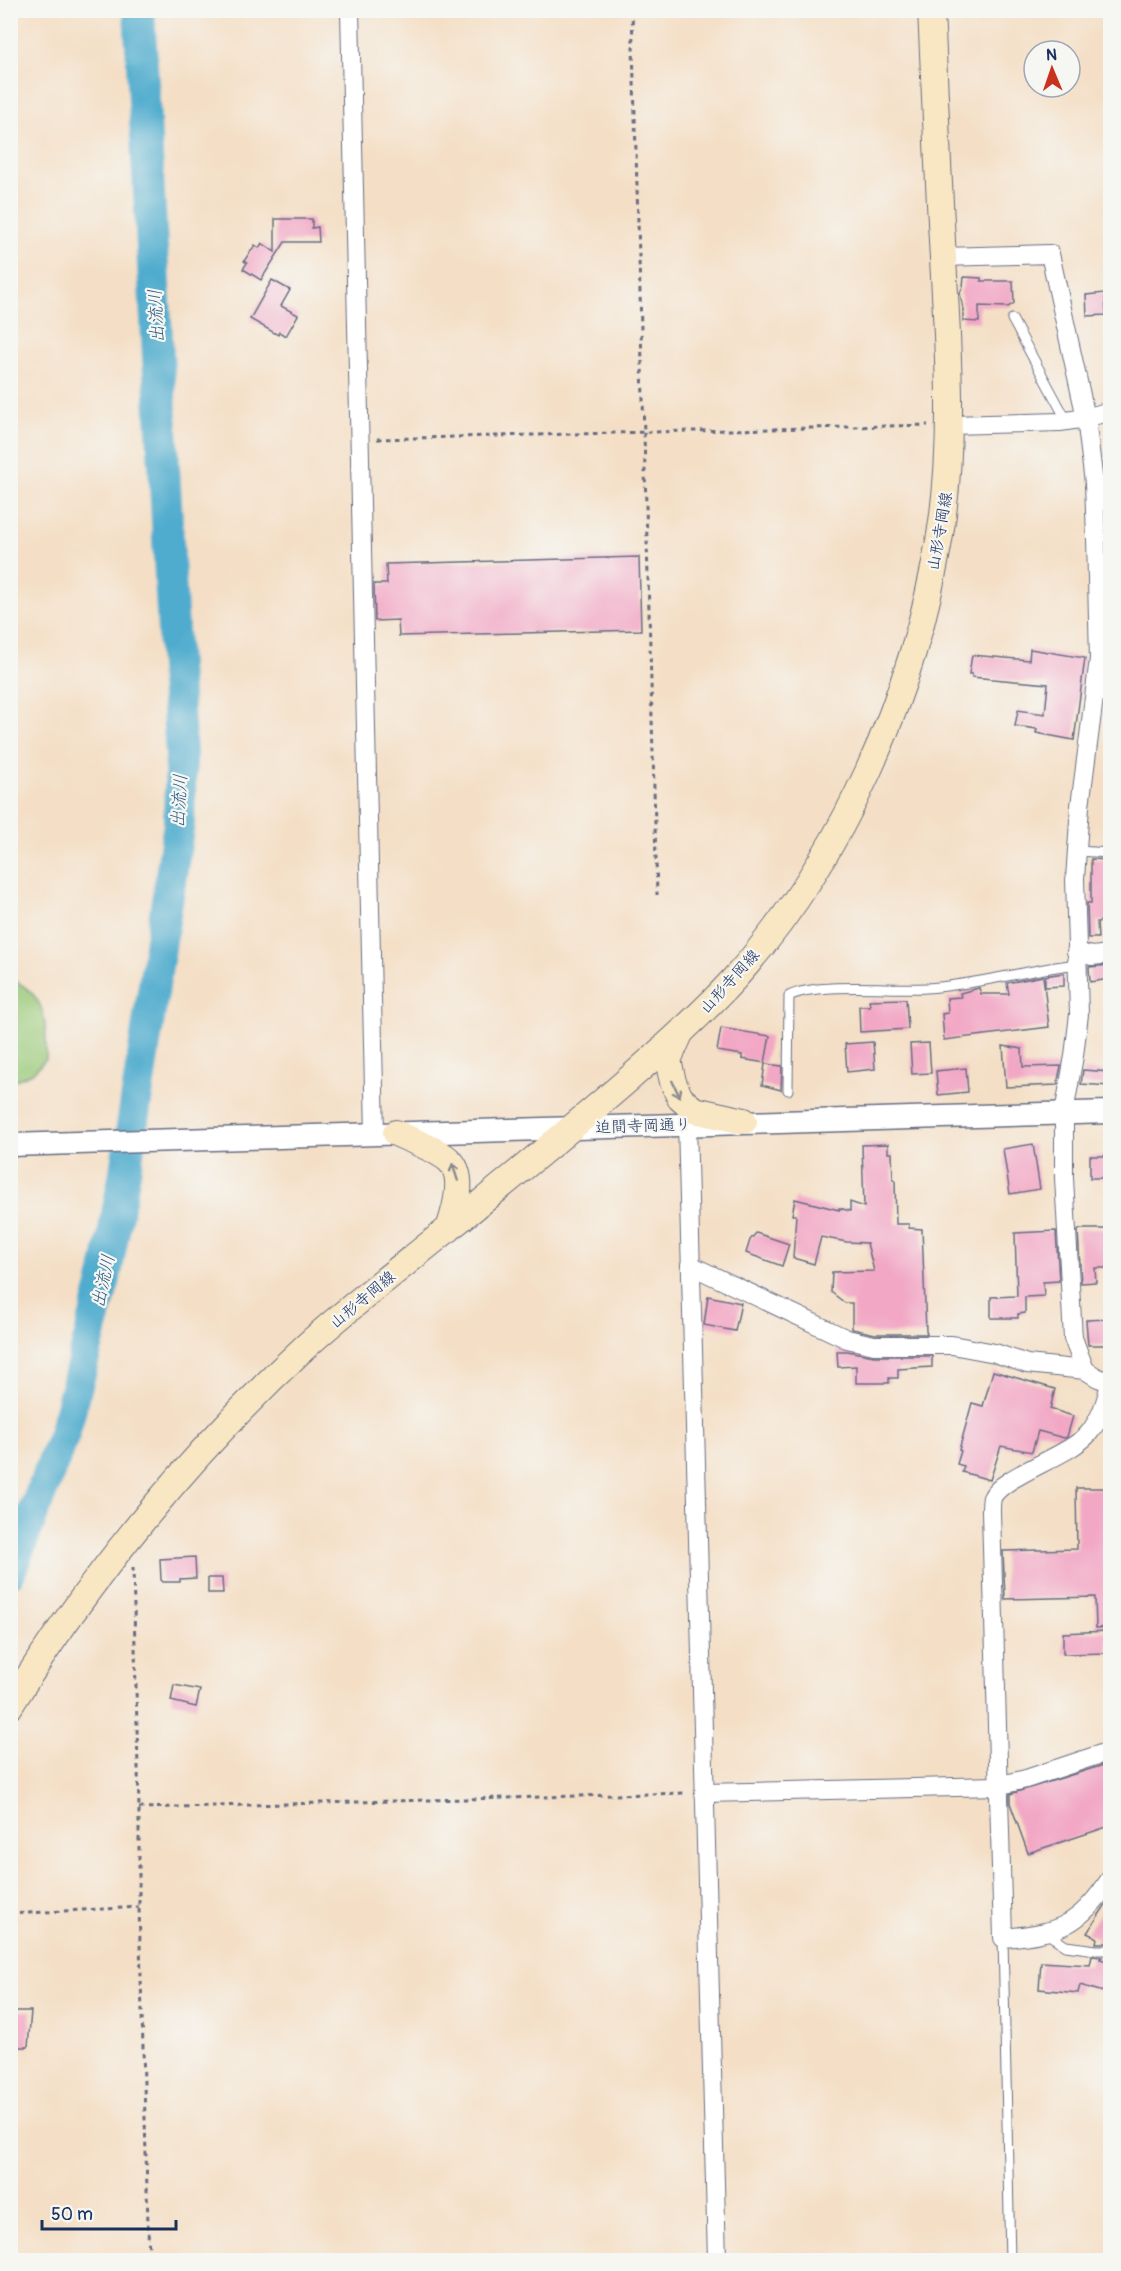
<svg xmlns="http://www.w3.org/2000/svg" width="1121" height="2271" font-family="Pangolin,'Klee One',sans-serif">
<style>
.green{fill:#9ac978;stroke:#5a7c6b;stroke-width:1.5}
.lines{fill:none;stroke-linecap:round;stroke-linejoin:round}
.river{stroke:#50acce;stroke-width:32}
.building{fill:#f2a7c5}
.service-casing{stroke:#676d82;stroke-width:11}
.minor-casing{stroke:#676d82;stroke-width:20}
.tertiary-casing{stroke:#676d82;stroke-width:25}
.secondary-casing{stroke:#676d82;stroke-width:28}
.path{stroke:#676d82;stroke-width:3;stroke-dasharray:4.5 4.5;stroke-linecap:butt}
.service{stroke:#fff;stroke-width:9}
.minor{stroke:#fff;stroke-width:18}
.tertiary{stroke:#fff;stroke-width:22}
.secondary{stroke:#f9e7c3;stroke-width:26}
.oneway{stroke:#8a8b90}
.labels{text-anchor:middle;stroke-width:4.5;stroke-linejoin:round;paint-order:stroke}
.street-label{font-size:16px;fill:#1b2f5e;stroke:#f6f6f2}
.water-label{font-size:18px;font-style:italic;fill:#2e5b85;stroke:#f6f6f2}
</style>
<rect width="100%" height="100%" fill="#f6f6f2"/>
<filter id="ink" filterUnits="userSpaceOnUse"><feTurbulence type="fractalNoise" baseFrequency=".0167" numOctaves="2"/><feDisplacementMap in="SourceGraphic" scale="12" xChannelSelector="R" yChannelSelector="G"/><feConvolveMatrix kernelMatrix="1 2 1 2 8 2 1 2 1" color-interpolation-filters="sRGB"/></filter>
<filter id="wash" filterUnits="userSpaceOnUse"><feTurbulence type="fractalNoise" baseFrequency=".008" numOctaves="4" result="noise"/><feDisplacementMap in="SourceGraphic" scale="24" xChannelSelector="R" yChannelSelector="G"/><feGaussianBlur stdDeviation="1.35" result="paint"/><feColorMatrix in="noise" values="0 0 0 0 0 0 0 0 0 0 0 0 0 0 0 0 0 1.4 0 .05"/><feComposite in="paint" operator="in"/></filter>
<g filter="url(#wash)">
<rect width="100%" height="100%" fill="#f4dfc6"/>
<path class="green" d="M10 979C48 994 46 1024 46 1059L32 1073 11 1082Z"/>
<g class="lines">
<path class="river" d="M10 1572 64 1434 105 1278 125 1172 179 824 181 754 175 667 139 10"/>
</g>
<g id="blocks">
<g class="building">
<path d="M275 219H312V228L318 227 319 242H285L261 280 243 269 247 263 244 261 255 245 259 248 262 243 275 252Z"/>
<path d="M964 277 981 278V281H1013L1014 303 1008 307 979 306V322L963 321V308L960 293 963 286Z"/>
<path d="M272 280 290 290 281 306 298 315 286 336 279 332 278 335 250 319Z"/>
<path d="M1105 293 1106 315 1087 316 1086 295Z"/>
<path d="M639 557 641 630 399 636 398 620 375 621 374 584H387L386 564Z"/>
<path d="M1030 649 1085 658 1074 740 1036 733 1037 729 1015 726 1018 710 1045 714 1048 684 972 677V674H969L972 655 1029 660Z"/>
<path d="M1091 859 1110 860V920L1097 922 1098 938H1088L1087 903H1091Z"/>
<path d="M1110 965V979L1090 982 1089 967Z"/>
<path d="M1064 973V986L1045 987V976Z"/>
<path d="M1043 976 1049 1027 944 1040 942 1014 948 1013 947 998 961 997 960 993 979 988 981 994H1009L1007 983Z"/>
<path d="M906 999 908 1029 860 1032 859 1006H870L869 1000Z"/>
<path d="M721 1028 770 1036 765 1063 742 1059V1055L717 1051Z"/>
<path d="M873 1042 875 1069 847 1072 845 1044Z"/>
<path d="M929 1043 931 1073 912 1074 910 1044Z"/>
<path d="M1003 1046 1022 1049 1023 1067 1061 1066 1057 1085 1006 1087Z"/>
<path d="M765 1064 782 1066 781 1090 762 1085Z"/>
<path d="M966 1068 968 1092 938 1095 936 1071Z"/>
<path d="M1083 1070 1110 1072V1086L1081 1084Z"/>
<path d="M888 1144V1153H892L893 1180H895L896 1224H909V1228L922 1229 926 1331 927 1334H875L852 1329V1303H845L831 1292 832 1272 874 1271 867 1243 847 1242 821 1237 814 1264 793 1258 796 1215H792L795 1199 839 1210V1208L850 1211V1202L864 1207 862 1145Z"/>
<path d="M1033 1144 1040 1189 1010 1194 1003 1149Z"/>
<rect x="1090" y="1156" width="20" height="22"/>
<path d="M1080 1229H1110V1268H1095L1096 1282 1081 1283 1078 1231Z"/>
<path d="M1056 1231 1059 1281 1043 1282 1044 1296 1025 1297V1313L1018 1314V1318H991V1297L1017 1296 1015 1233Z"/>
<path d="M756 1233 789 1244 782 1266 746 1253 750 1240Z"/>
<path d="M708 1296 741 1303 735 1331 704 1325Z"/>
<path d="M1110 1319V1345H1088L1086 1320Z"/>
<path d="M837 1351H847L874 1356H932V1367L898 1369V1378H889V1383H856V1366L838 1367Z"/>
<path d="M993 1371 1055 1389 1050 1409 1073 1416 1067 1437 1064 1438 1038 1431 1032 1452 1001 1446 990 1480 962 1472 964 1466 957 1464 961 1451 959 1450 972 1403 983 1406Z"/>
<path d="M1076 1488H1110V1627L1096 1628 1095 1597 1005 1599 1003 1551 1077 1549Z"/>
<path d="M195 1557 196 1578 180 1579V1582H163L161 1580 160 1559Z"/>
<path d="M208 1578H222L223 1593H208Z"/>
<path d="M1107 1631 1108 1653 1063 1654V1633Z"/>
<path d="M174 1685 200 1690 196 1707 171 1701Z"/>
<path d="M1110 1763V1826L1028 1853 1010 1803V1794Z"/>
<path d="M1110 1898V1943H1096L1097 1938 1087 1933Z"/>
<path d="M1092 1956 1102 1957 1100 1959 1110 1962V1994L1080 1985 1078 1993 1039 1989 1041 1962 1090 1965Z"/>
<path d="M10 2011H31L28 2047H10Z"/>
</g>
</g>
</g>
<g filter="url(#ink)">
<use href="#blocks" fill-opacity="0" stroke="#676d82" stroke-width="1.5"/>
<g class="lines">
<defs>
<g id="service">
<path d="M1012 319 1067 421"/>
<path d="M1077 851 1110 853"/>
<path d="M788 1090 789 996C817 982 891 990 926 988 977 985 1026 970 1077 964"/>
<path d="M1046 1933 1066 1946 1096 1950H1110"/>
<path d="M1003 1938 1010 2260"/>
</g>
<g id="minor">
<path d="M350 10 375 1134"/>
<path d="M943 257 1050 254 1086 418 1094 483 1096 538 1099 659 1080 806 1075 879 1079 1014 1074 1056 1064 1113V1178L1073 1338 1085 1370"/>
<path d="M951 425 1060 422 1086 418 1110 411"/>
<path d="M1076 952 1092 956 1110 954"/>
<path d="M687 1123 717 2260"/>
<path d="M690 1265 847 1339 874 1345H952L995 1353 1027 1364 1085 1370 1098 1378 1110 1382"/>
<path d="M1110 1381C1107 1400 1101 1418 1089 1433 1070 1456 1001 1476 992 1498 991 1502 991 1508 991 1512L1003 1938C1058 1933 1079 1927 1110 1879"/>
<path d="M704 1793 997 1786 1026 1779 1110 1751"/>
</g>
<path id="tertiary" d="M10 1145 1110 1112"/>
<g id="secondary">
<path d="M680 1034 668 1060 673 1082 680 1098 694 1110 744 1121"/>
<path d="M396 1133C412 1141 437 1149 450 1161 466 1177 455 1211 449 1229"/>
<path d="M10 1706C88 1579 195 1449 304 1348 350 1306 399 1269 447 1230 509 1180 570 1130 630 1078 666 1046 702 1014 734 979 843 858 914 694 940 535 955 443 948 351 943 258 938 175 935 93 931 10"/>
</g>
</defs>
<use href="#service" class="service-casing"/>
<use href="#minor" class="minor-casing"/>
<use href="#tertiary" class="tertiary-casing"/>
<use href="#secondary" class="secondary-casing"/>
<g class="path">
<path d="M632 10 657 895"/>
<path d="M377 439 928 425"/>
<path d="M133 1567 139 1808V1907L149 2260"/>
<path d="M139 1808 686 1793"/>
<path d="M10 1914 139 1907"/>
</g>
<use href="#service" class="service"/>
<use href="#minor" class="minor"/>
<use href="#tertiary" class="tertiary"/>
<use href="#secondary" class="secondary"/>
</g>
<defs><path id="oneway-shaft" d="M-6 0H5M1.5-3L5.5 0L1.5 3" fill="none" stroke-width="1.6" stroke-linecap="round" stroke-linejoin="round" transform="scale(1.5)"/></defs>
<g class="oneway">
<use href="#oneway-shaft" transform="translate(676 1089) rotate(65)"/>
<use href="#oneway-shaft" transform="translate(455 1172) rotate(-108)"/>
</g>
</g>
<g class="labels">
<g class="street-label">
<text transform="translate(939 531) rotate(-80)" y="6">山形寺岡線</text>
<text transform="translate(729 981) rotate(-48)" y="6">山形寺岡線</text>
<text transform="translate(643 1125) rotate(-2)" y="6">迫間寺岡通り</text>
<text transform="translate(362 1299) rotate(-40)" y="6">山形寺岡線</text>
</g>
<g class="water-label">
<text transform="translate(156 316) rotate(-93)" y="6">出流川</text>
<text transform="translate(179 801) rotate(-87)" y="6">出流川</text>
<text transform="translate(103 1281) rotate(-78)" y="6">出流川</text>
</g>
</g>
<rect width="1121" height="2271" fill="none" stroke="#f6f6f2" stroke-width="36"/>
<g transform="translate(1052 69) rotate(358)"><circle r="28" fill="#f6f6f2" stroke="#9ea6b7" stroke-width="1.5"/>
<path d="M0-4.5L10 22L0 15L-10 22Z" fill="#c8321e"/>
<text y="-9" font-size="16" font-weight="bold" text-anchor="middle" fill="#1b2f5e">N</text>
</g>
<path d="M42 2220v9h134v-9" fill="none" stroke="#1b2f5e" stroke-width="3"/>
<text x="51" y="2220" font-size="18" fill="#1b2f5e" stroke="#f6f6f2" stroke-width="4.5" paint-order="stroke">50 m</text>
</svg>
